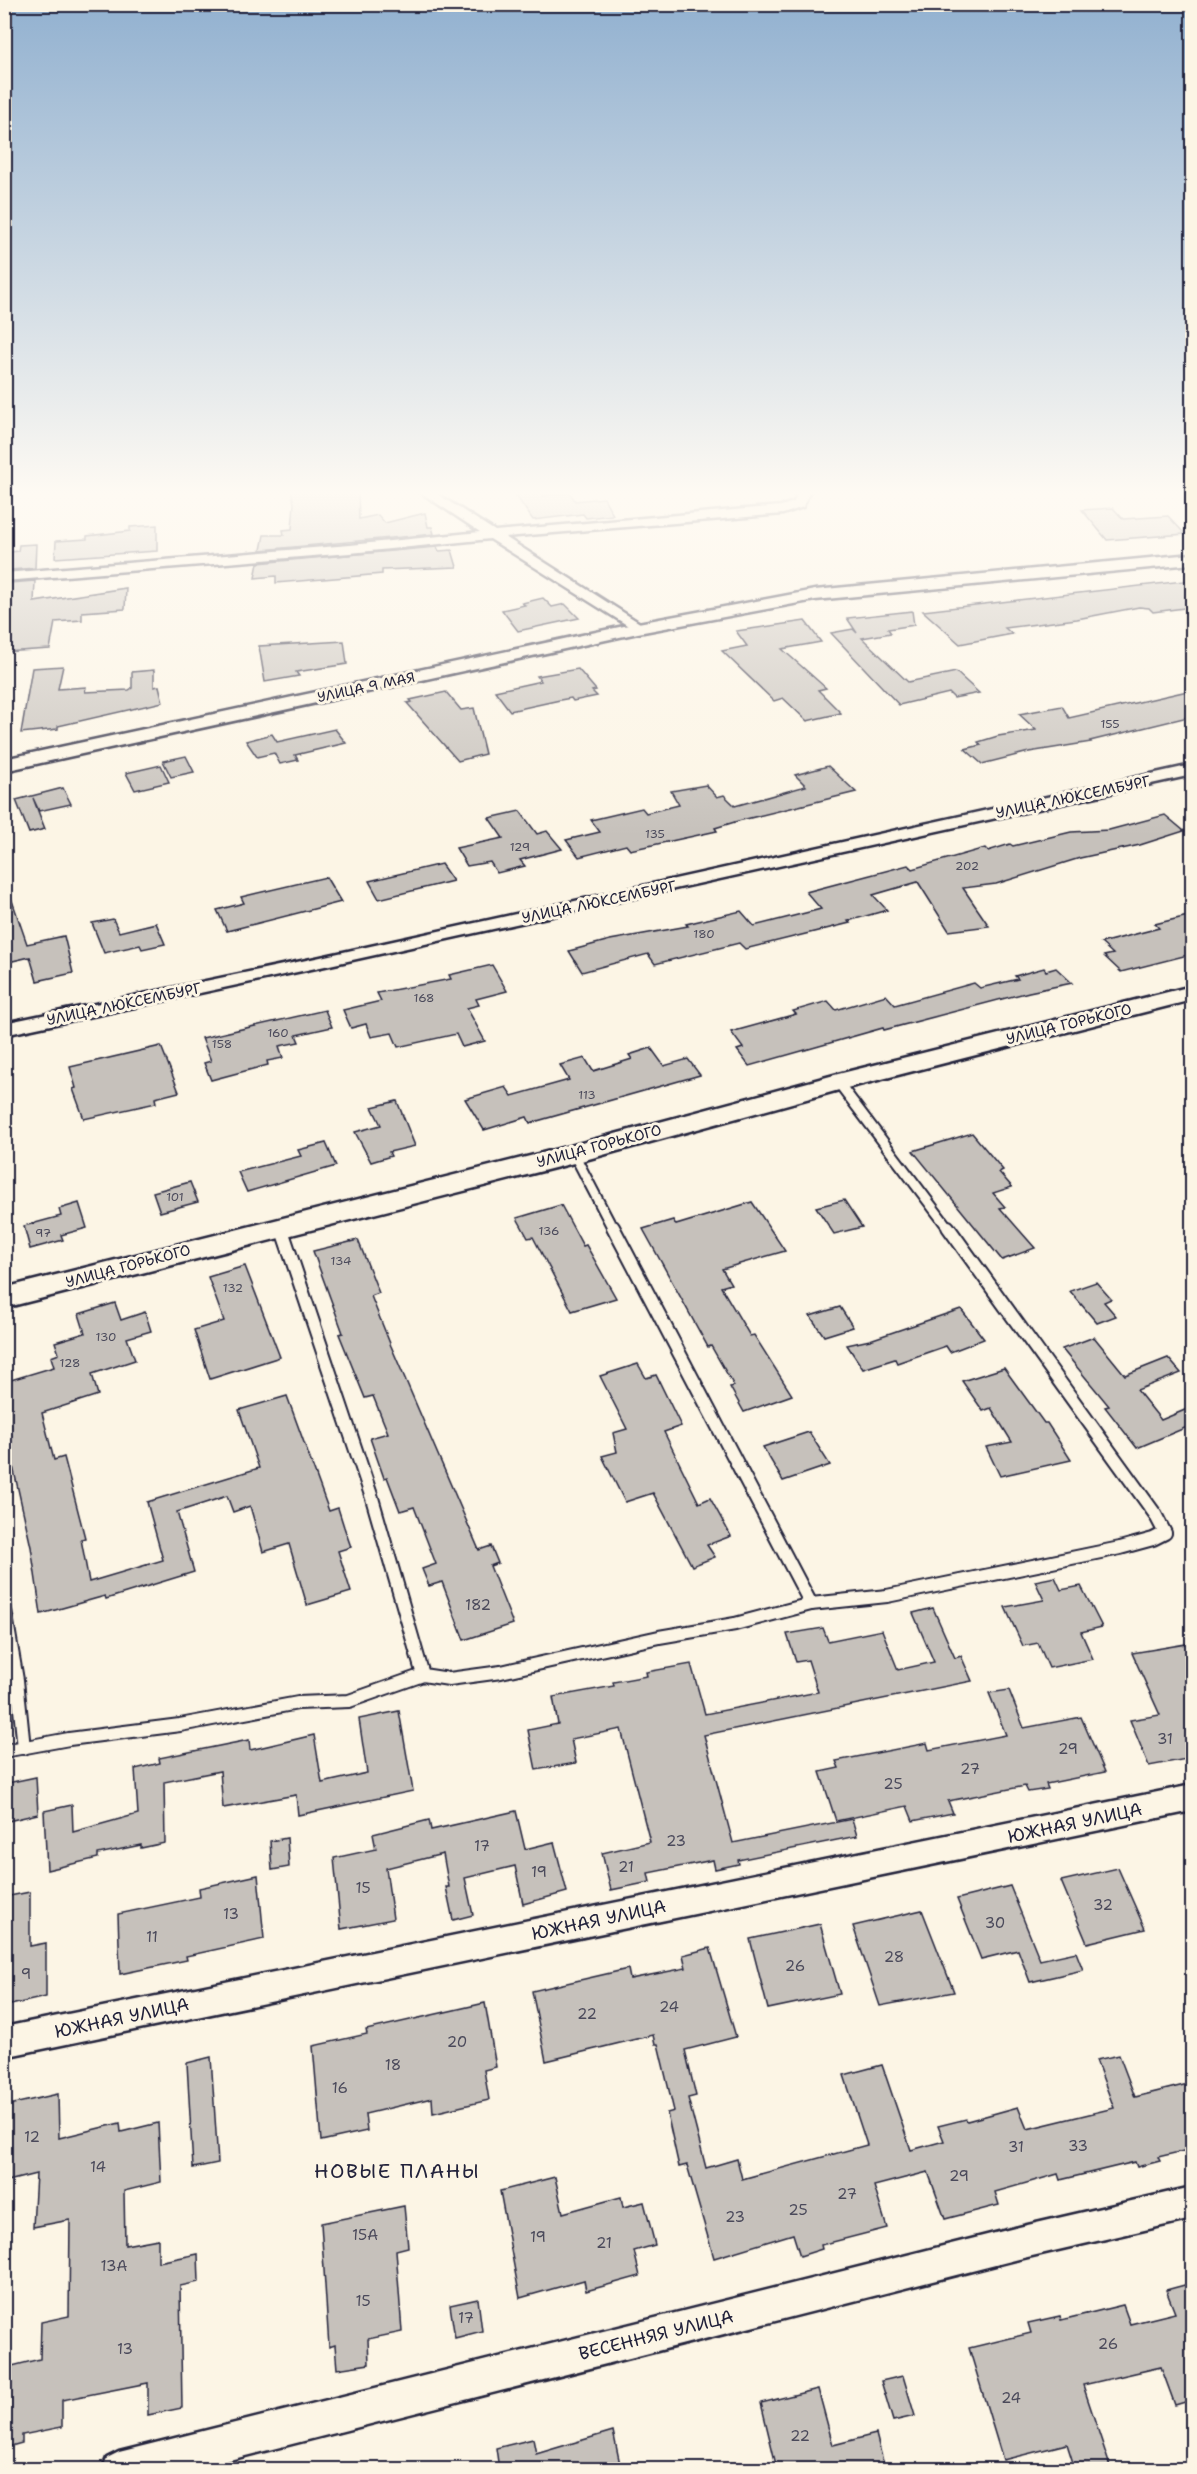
<svg xmlns="http://www.w3.org/2000/svg" width="1197" height="2474" font-family="'Shantell Sans',sans-serif">
<style>
.building{fill:#c6c1bb;stroke:#22223b;stroke-width:1.5}
.lines{fill:none;stroke-linecap:round;stroke-linejoin:round}
.service-far1-casing{stroke:#22223b;stroke-width:13}
.service-casing{stroke:#22223b;stroke-width:16}
.minor-casing{stroke:#22223b;stroke-width:5}
.tertiary-casing{stroke:#22223b;stroke-width:5}
.service-far1{stroke:#fcf5e5;stroke-width:9}
.service{stroke:#fcf5e5;stroke-width:12}
.minor{fill:#fcf5e5;fill-rule:evenodd}
.tertiary{fill:#fcf5e5;fill-rule:evenodd}
.labels{text-anchor:middle;stroke-width:6;stroke-linejoin:round;paint-order:stroke}
.number-label{font-size:12px;fill:#4b4a5b}
.far-street-label{font-size:14px;fill:#22223b;stroke:#fcf5e5}
.street-label{font-size:15px;fill:#22223b;stroke:#fcf5e5}
.near-number-label{font-size:15px;fill:#4b4a5b}
.near-street-label{font-size:18px;fill:#22223b;stroke:#fcf5e5}
.near-neighbourhood-label{font-size:20px;letter-spacing:1.5px;fill:#22223b;stroke:#fcf5e5}
</style>
<rect width="100%" height="100%" fill="#fcf5e5"/>
<filter id="ink" filterUnits="userSpaceOnUse"><feTurbulence type="fractalNoise" baseFrequency=".0167" numOctaves="2"/><feDisplacementMap in="SourceGraphic" scale="12" xChannelSelector="R" yChannelSelector="G"/><feConvolveMatrix kernelMatrix="1 2 1 2 8 2 1 2 1" color-interpolation-filters="sRGB"/></filter>
<g filter="url(#ink)">
<g class="building">
<path d="M291 490H358L359 519 378 515 385 523 425 513 428 527H432L434 534 261 550 264 535H284L283 530 292 529 294 503Z"/>
<path d="M512 490H539L543 496 570 493 575 501 604 498 613 515 586 518 583 514 533 520Z"/>
<path d="M1113 508 1123 519 1168 516 1185 534 1107 540 1082 510Z"/>
<path d="M157 525V551L55 558 56 541 87 539V536L130 531V527Z"/>
<path d="M36 544 35 568 10 570 11 552 18 551 19 545Z"/>
<path d="M437 547 439 551 452 550 457 567 382 570V574L276 583V576L255 578 258 563Z"/>
<path d="M1192 580V607L1153 612 1149 608 1139 607 1077 619 1005 628 1012 634 960 644 923 611Z"/>
<path d="M35 581 34 602 126 588 125 609 82 612V620L55 622 50 649 4 652V635L9 609H7L9 583Z"/>
<path d="M543 598 552 607 565 604 579 618 518 631 502 610 525 605 522 603Z"/>
<path d="M912 611 914 625 888 629 891 633 862 638 908 682 956 672 979 693 954 698 949 693 899 705 831 633 853 629 857 633 847 618Z"/>
<path d="M805 621 821 642 782 649 826 688 818 690 841 713 807 721 783 698 774 701 722 651 747 646 736 631Z"/>
<path d="M344 641 347 664 296 672 299 676 265 682 259 646Z"/>
<path d="M63 666 58 689 86 687 85 692 129 690 132 688V672L154 670V687L159 686 163 702 58 726V729L21 733 32 668Z"/>
<path d="M578 669 596 690 592 691 597 696 573 701 571 698 560 700 510 711 495 691 541 681 537 676Z"/>
<path d="M1192 690V716L1090 741 1091 742 1029 752 982 764 965 749 981 745 978 742 998 736 1036 730 1019 714 1062 706 1069 718Z"/>
<path d="M446 692 461 710 474 708 485 754 458 761 407 703 412 702 410 700Z"/>
<path d="M335 729 346 743 295 755 298 760 280 764 274 753 257 757 246 741 272 734 277 742Z"/>
<path d="M186 756 194 772 171 777 163 761Z"/>
<path d="M161 765 169 782 135 790 126 773Z"/>
<path d="M828 766 856 792 738 821 715 828 717 831 630 850 626 845 579 857 566 840 600 832 591 820 642 808 646 813 679 805 671 791 706 785 717 797 724 795 735 806 806 786 795 775Z"/>
<path d="M63 788 71 804 39 811 33 798 45 829 29 833 16 800Z"/>
<path d="M520 811 537 834 547 831 562 849 520 860 525 866 497 873 490 862 467 866 456 848 503 838 489 818Z"/>
<path d="M1165 815 1184 831 1140 845 1080 858 996 884 963 888 989 926 949 931 918 882 873 895 887 910 848 921 850 923 745 949 739 943 655 964 648 954 582 972 569 951 610 940 688 926 686 924 741 911 754 926 821 909 806 892 908 865 912 869 985 848 988 851 1010 844 1013 846 1071 832 1109 830Z"/>
<path d="M441 864 453 881 379 899 369 881Z"/>
<path d="M326 877 341 902 227 931 217 910 244 903 241 897Z"/>
<path d="M7 886 27 944 64 936 73 973 37 981 30 957 4 963V887Z"/>
<path d="M1192 915V954L1121 972 1104 956 1113 954 1101 943 1159 928 1155 924Z"/>
<path d="M113 919 119 932 156 923 165 944 142 949 140 945 104 953 92 923Z"/>
<path d="M492 965 507 991 476 999 479 1005 467 1008 485 1041 462 1047 456 1034 398 1047 392 1033 371 1037 366 1024 351 1028 343 1010 381 1001 377 993 451 979 449 975Z"/>
<path d="M1044 968 1046 971 1056 968 1072 983 1029 992 884 1030 883 1028 749 1066 737 1050 743 1048 731 1032 796 1014 793 1011 828 1001 836 1010 886 995 895 1005 974 983 980 988 1018 979 1015 976Z"/>
<path d="M325 1010 332 1027 296 1035 299 1042 279 1046 283 1058 267 1061 268 1065 211 1080 204 1063 211 1061 202 1038Z"/>
<path d="M161 1046 179 1092 155 1098 156 1103 84 1119 73 1089 76 1088 70 1067Z"/>
<path d="M651 1048 664 1066 688 1059 700 1075 530 1123 527 1117 484 1130 465 1099 506 1087 512 1096 569 1080 560 1065 585 1058 593 1071 632 1059 629 1055Z"/>
<path d="M397 1101 415 1146 389 1152 391 1156 371 1162 355 1132 381 1125 372 1107Z"/>
<path d="M972 1133 1003 1170 999 1172 1012 1187 993 1193 1005 1207 1000 1208 1035 1248 1002 1260 913 1151Z"/>
<path d="M326 1143 336 1166 247 1192 238 1172 301 1156 298 1150Z"/>
<path d="M190 1182 198 1202 160 1212 153 1192Z"/>
<path d="M844 1200 862 1227 834 1234 816 1207Z"/>
<path d="M752 1202 785 1251 722 1269 731 1284 721 1287 750 1336 754 1335 792 1395 744 1412 730 1387 734 1386 711 1346 708 1347 643 1229 673 1220 676 1225Z"/>
<path d="M79 1203 87 1228 61 1235 63 1240 30 1249 24 1226 61 1216 59 1209Z"/>
<path d="M561 1205 583 1246 586 1245 616 1298 572 1311 533 1237 528 1238 517 1218Z"/>
<path d="M358 1240 379 1293 371 1296 391 1346 479 1550 491 1546 498 1563 490 1566 513 1624 464 1640 442 1582 429 1586 422 1569 436 1564 414 1507 400 1511 387 1477 384 1478 370 1438 388 1433 373 1396 365 1398 339 1334 343 1333 313 1251Z"/>
<path d="M245 1266 280 1357 210 1379 194 1330 224 1321 208 1277Z"/>
<path d="M1096 1282 1111 1299 1104 1302 1116 1316 1097 1323 1070 1291Z"/>
<path d="M115 1303 121 1320 145 1312 151 1331 127 1338 135 1360 92 1374 98 1395 42 1413 54 1460 64 1457 85 1538 81 1539 89 1582 163 1560 147 1502 259 1468 239 1410 287 1396 329 1511 338 1508 344 1527 351 1547 338 1551 351 1592 307 1605 289 1544 263 1552 250 1506 233 1512 227 1496 177 1512 194 1572 106 1599 105 1596 41 1614 31 1547 4 1426V1382L54 1367 51 1357 59 1354 55 1342 85 1333 79 1314Z"/>
<path d="M840 1307 853 1327 824 1336 810 1316Z"/>
<path d="M961 1309 984 1339 950 1352 946 1346 897 1363 895 1359 863 1369 847 1345 870 1340Z"/>
<path d="M1094 1337 1125 1375 1168 1358 1181 1373 1137 1390 1161 1420 1192 1407V1425L1137 1448 1105 1407 1109 1406 1062 1349Z"/>
<path d="M638 1364 646 1378 656 1375 681 1426 664 1432 699 1503 710 1498 731 1536 707 1545 715 1557 692 1566 653 1493 625 1502 602 1456 617 1452 613 1433 627 1429 600 1376Z"/>
<path d="M1004 1368 1044 1423H1047L1071 1460 1000 1476 986 1447 1012 1442 991 1408 983 1411 962 1381Z"/>
<path d="M809 1432 830 1465 783 1481 763 1447Z"/>
<path d="M1055 1577 1061 1590 1081 1586 1102 1627 1081 1632 1093 1659 1049 1668 1038 1643 1023 1646 1005 1607 1044 1600 1035 1581Z"/>
<path d="M933 1608 955 1658 961 1656 972 1681 704 1735 733 1843 852 1819 857 1836 738 1860 739 1864 715 1869 713 1860 648 1873 650 1882 611 1890 602 1853 650 1842 621 1729 571 1739 576 1763 536 1770 528 1730 558 1724 553 1697 614 1686 613 1682 647 1676 646 1672 691 1664 705 1714 818 1692 808 1660 796 1662 787 1634 823 1628 828 1641 882 1630 898 1670 934 1662 913 1613Z"/>
<path d="M1192 1643V1758L1149 1766 1130 1720 1160 1715 1132 1653Z"/>
<path d="M1009 1690 1024 1728 1081 1717 1105 1772 1046 1784 1048 1789 1028 1792 1025 1786 948 1801 953 1813 913 1821 907 1806 836 1821 820 1772 839 1768 836 1761 927 1743 929 1750 1006 1735 989 1693Z"/>
<path d="M399 1711 413 1791 298 1815 296 1795 223 1808 220 1771 164 1782 165 1843 141 1848V1845L98 1854V1858L47 1870 44 1811 72 1805 73 1832 138 1814 135 1769 160 1763 159 1758 249 1740 250 1750 314 1735 322 1783 367 1773 359 1719Z"/>
<path d="M36 1777 38 1814 8 1821 7 1783Z"/>
<path d="M516 1811 525 1849 554 1842 567 1892 523 1904 515 1866 465 1878 473 1915 453 1920 446 1887H449L443 1854 386 1868 393 1919 341 1929 334 1858 376 1849 373 1834 429 1820 431 1830Z"/>
<path d="M287 1838 289 1867 272 1870 270 1841Z"/>
<path d="M1118 1868 1145 1929 1087 1943 1061 1881Z"/>
<path d="M258 1875 264 1939 186 1956 187 1960 120 1974 118 1914 200 1897 199 1888Z"/>
<path d="M1010 1886 1040 1960 1076 1952 1083 1970 1030 1982 1018 1950 981 1959 957 1899Z"/>
<path d="M30 1892V1946L46 1943V1997L6 2006 4 1897Z"/>
<path d="M922 1910 954 1992 880 2006 853 1926Z"/>
<path d="M820 1924 840 1994 768 2009 750 1939Z"/>
<path d="M710 1948 736 2037 685 2050 696 2096 688 2098 706 2168 737 2159 742 2179 867 2145 844 2075 882 2065 911 2150 944 2141 938 2126 966 2119 967 2121 1018 2107 1027 2129 1114 2108 1096 2060 1119 2055 1135 2097 1192 2083V2149L1158 2157 1160 2161 1137 2167 1135 2162 1060 2180 1058 2174 995 2192 999 2205 945 2219 928 2172 874 2186 887 2228 821 2245 822 2249 800 2256 793 2234 714 2258 687 2165 679 2167 667 2113 674 2111 658 2044H655L653 2035 546 2061 532 1991 628 1969 630 1979 686 1968 683 1955Z"/>
<path d="M485 2003 496 2067 484 2070 489 2100 433 2113 432 2098 365 2114 367 2131 321 2141 313 2046 367 2034 366 2030Z"/>
<path d="M211 2057 218 2163 193 2168 187 2063Z"/>
<path d="M58 2094 59 2138 120 2123 121 2132 158 2123 161 2182 124 2191 125 2245 158 2239V2262L198 2254 199 2282 180 2286 182 2408 148 2415V2383L62 2400V2427L22 2435V2443L4 2448V2368L40 2359 41 2322 69 2316 70 2220 33 2227 36 2174 4 2182V2106Z"/>
<path d="M555 2177 563 2213 621 2197 623 2207 644 2202 655 2245 634 2251 640 2276 586 2291 584 2280 520 2298 500 2191Z"/>
<path d="M404 2206 408 2247 396 2250 402 2332 368 2339 369 2364 337 2369 335 2345 329 2347 321 2223Z"/>
<path d="M1192 2283V2400L1175 2405 1161 2367 1083 2385 1111 2469H1075L1067 2444 1003 2460 969 2348 1031 2333 1028 2323 1060 2316 1061 2320 1123 2305 1130 2324 1175 2313 1166 2290Z"/>
<path d="M478 2299 482 2331 455 2338 450 2305Z"/>
<path d="M903 2376 915 2416 893 2421 881 2381Z"/>
<path d="M818 2389 833 2445 876 2434 885 2469H777L761 2403Z"/>
<path d="M613 2431 621 2469H499L496 2448 533 2439 536 2454Z"/>
</g>
<g class="lines">
<defs>
<g id="service-far1">
<path d="M838 1082 949 1229"/>
<path d="M574 1154 613 1229"/>
<path d="M281 1226 282 1229"/>
</g>
<g id="service">
<path d="M281 1227 372 1498 423 1675"/>
<path d="M613 1227 811 1604"/>
<path d="M4 1604 17 1680 24 1748"/>
<path d="M4 1751 69 1739 180 1725 298 1703 349 1701 423 1675 449 1679 501 1672 659 1637 735 1624 811 1604 887 1596 1120 1548 1153 1539 1165 1533 1155 1514 948 1227"/>
</g>
<g id="minor">
<path d="M417 490H431L495 531 781 506 794 502 798 490H810L803 507 783 514 505 537 643 625 645 628 638 632 490 539 350 553 4 581V573L350 545 480 532Z"/>
<path d="M1192 765V775L316 968 4 1035V1023L316 958Z"/>
<path d="M1192 1785V1811L4 2057V2027Z"/>
<path d="M1192 2187V2219L1019 2259 190 2470H102L107 2458 119 2452 1019 2227Z"/>
</g>
<g id="tertiary">
<path d="M1192 554V564L815 600 638 633 4 771V759L638 623 815 590Z"/>
<path d="M1192 986V1000L839 1090 574 1163 4 1308V1288L574 1145 838 1074Z"/>
</g>
</defs>
<use href="#service-far1" class="service-far1-casing"/>
<use href="#service" class="service-casing"/>
<use href="#minor" class="minor-casing"/>
<use href="#tertiary" class="tertiary-casing"/>
<use href="#service-far1" class="service-far1"/>
<use href="#service" class="service"/>
<use href="#minor" class="minor"/>
<use href="#tertiary" class="tertiary"/>
</g>
</g>
<linearGradient id="sky" x2="0" y2="1"><stop stop-color="#92b1d0"/><stop offset="0.59" stop-color="#fefaf3"/><stop offset="1" stop-color="#fefaf3" stop-opacity="0"/></linearGradient>
<rect width="1197" height="836" fill="url(#sky)"/>
<g class="labels">
<g class="number-label">
<text x="1110" y="728">155</text>
<text x="655" y="838">135</text>
<text x="520" y="851">129</text>
<text x="967" y="870">202</text>
<text x="704" y="938">180</text>
<text x="424" y="1002">168</text>
<text x="278" y="1037">160</text>
<text x="222" y="1048">158</text>
<text x="587" y="1099">113</text>
<text x="175" y="1201">101</text>
<text x="549" y="1235">136</text>
<text x="43" y="1237">97</text>
<text x="341" y="1265">134</text>
<text x="233" y="1292">132</text>
<text x="106" y="1341">130</text>
<text x="70" y="1367">128</text>
</g>
<g class="far-street-label">
<text transform="translate(366 687) rotate(-12)" y="5">УЛИЦА 9 МАЯ</text>
</g>
<g class="street-label">
<text transform="translate(1073 797) rotate(-12)" y="5">УЛИЦА ЛЮКСЕМБУРГ</text>
<text transform="translate(599 902) rotate(-12)" y="5">УЛИЦА ЛЮКСЕМБУРГ</text>
<text transform="translate(124 1004) rotate(-12)" y="5">УЛИЦА ЛЮКСЕМБУРГ</text>
<text transform="translate(1069 1024) rotate(-14)" y="5">УЛИЦА ГОРЬКОГО</text>
<text transform="translate(599 1146) rotate(-15)" y="5">УЛИЦА ГОРЬКОГО</text>
<text transform="translate(128 1266) rotate(-15)" y="5">УЛИЦА ГОРЬКОГО</text>
</g>
<g class="near-number-label">
<text x="478" y="1610">182</text>
<text x="1165" y="1744">31</text>
<text x="1068" y="1754">29</text>
<text x="970" y="1774">27</text>
<text x="893" y="1789">25</text>
<text x="676" y="1846">23</text>
<text x="482" y="1851">17</text>
<text x="626" y="1872">21</text>
<text x="539" y="1877">19</text>
<text x="363" y="1893">15</text>
<text x="1103" y="1910">32</text>
<text x="231" y="1919">13</text>
<text x="995" y="1928">30</text>
<text x="152" y="1942">11</text>
<text x="894" y="1962">28</text>
<text x="795" y="1971">26</text>
<text x="26" y="1979">9</text>
<text x="669" y="2012">24</text>
<text x="587" y="2019">22</text>
<text x="457" y="2047">20</text>
<text x="393" y="2070">18</text>
<text x="340" y="2093">16</text>
<text x="32" y="2142">12</text>
<text x="1078" y="2151">33</text>
<text x="1016" y="2152">31</text>
<text x="98" y="2172">14</text>
<text x="959" y="2181">29</text>
<text x="847" y="2199">27</text>
<text x="798" y="2215">25</text>
<text x="735" y="2222">23</text>
<text x="365" y="2240">15А</text>
<text x="538" y="2242">19</text>
<text x="604" y="2248">21</text>
<text x="114" y="2271">13А</text>
<text x="363" y="2306">15</text>
<text x="466" y="2323">17</text>
<text x="1108" y="2349">26</text>
<text x="125" y="2354">13</text>
<text x="1011" y="2403">24</text>
<text x="800" y="2441">22</text>
</g>
<g class="near-street-label">
<text transform="translate(1075 1823) rotate(-12)" y="6">ЮЖНАЯ УЛИЦА</text>
<text transform="translate(599 1920) rotate(-12)" y="6">ЮЖНАЯ УЛИЦА</text>
<text transform="translate(122 2018) rotate(-12)" y="6">ЮЖНАЯ УЛИЦА</text>
<text transform="translate(656 2335) rotate(-14)" y="6">ВЕСЕННЯЯ УЛИЦА</text>
</g>
<g class="near-neighbourhood-label">
<text x="397" y="2178">НОВЫЕ ПЛАНЫ</text>
</g>
</g>
<rect width="1197" height="2474" fill="none" stroke="#fcf5e5" stroke-width="24"/>
<rect x="12" y="12" width="1173" height="2450" fill="none" stroke="#22223b" stroke-width="2" filter="url(#ink)"/>
</svg>
